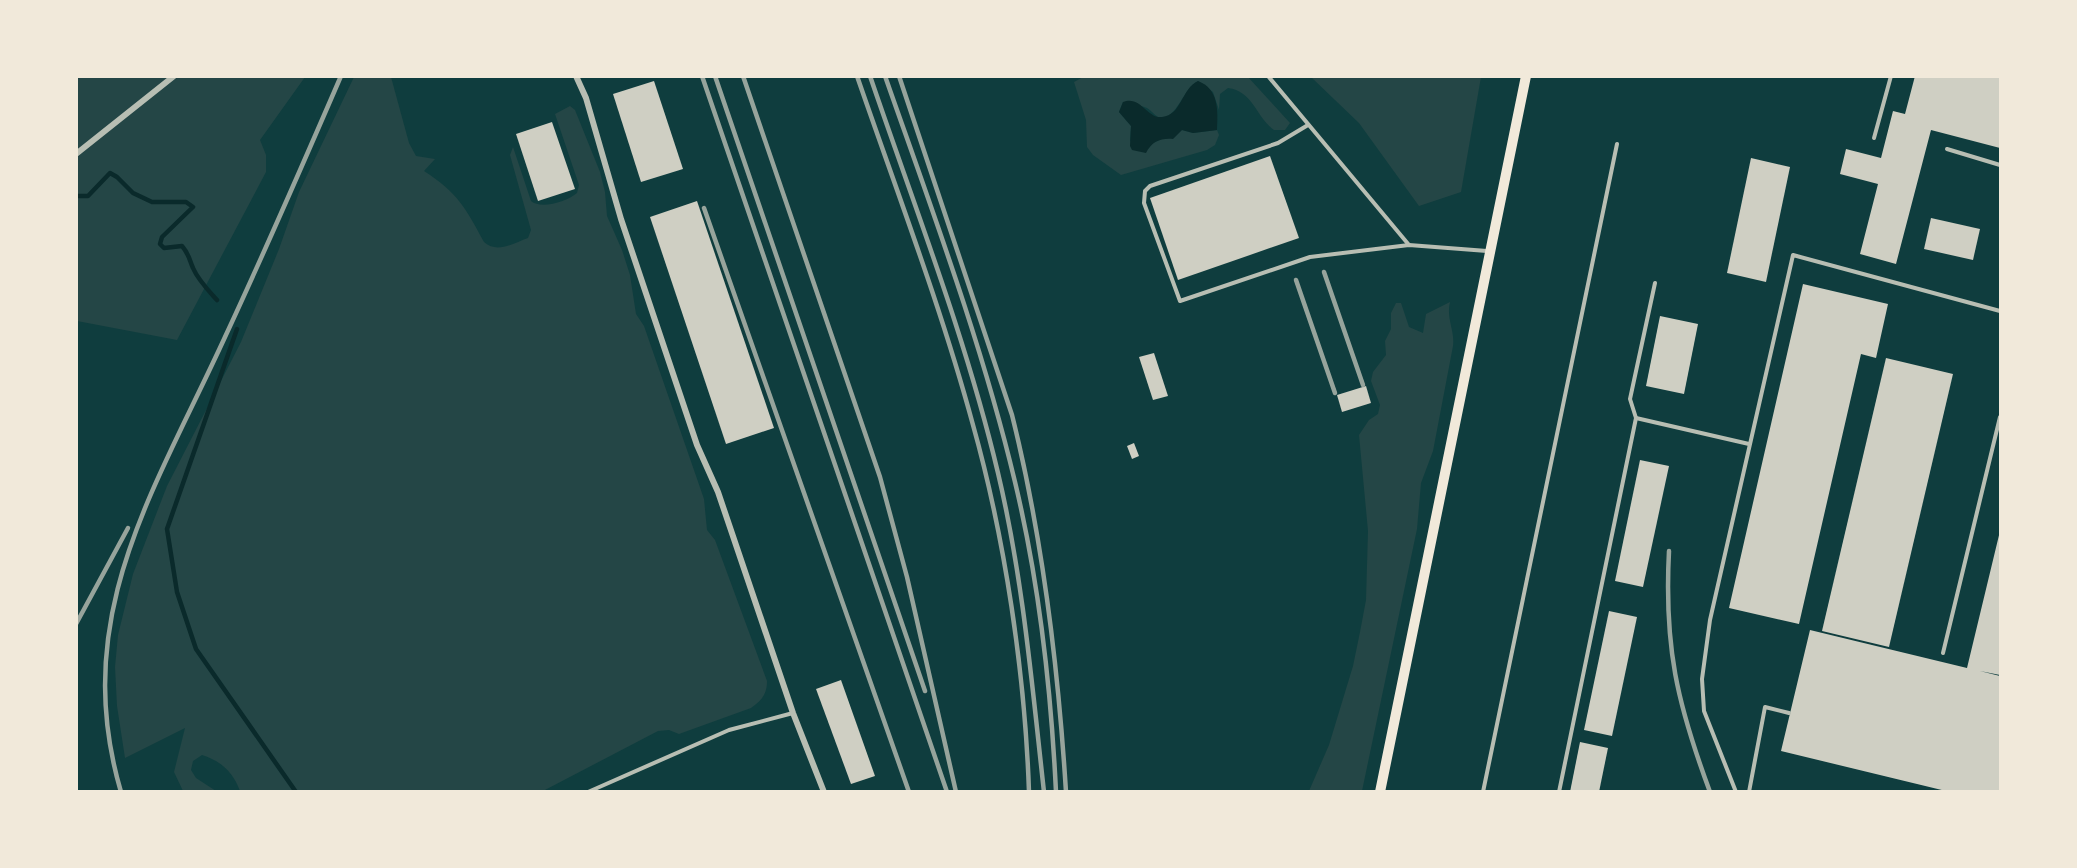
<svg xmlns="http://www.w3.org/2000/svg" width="2077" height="868" font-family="'IBM Plex Sans',sans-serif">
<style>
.green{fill:#244646}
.water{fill:#0a2a2b}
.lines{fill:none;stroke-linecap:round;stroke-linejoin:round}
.stream{stroke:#0a2a2b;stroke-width:4.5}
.building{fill:#cfcfc3}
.service{stroke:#b8beb3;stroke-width:4}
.minor{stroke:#b8beb3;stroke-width:6}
.secondary{stroke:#f1e9da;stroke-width:10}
.rail{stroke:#97a49c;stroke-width:4.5}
</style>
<rect width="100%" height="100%" fill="#0f3d3e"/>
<g class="green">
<path d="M1085 76 1248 77 1290 123 1285 130H1274C1256 117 1253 91 1228 88L1220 94 1219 110 1213 92 1198 81C1183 88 1176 123 1158 117 1154 115 1151 110 1147 108 1140 105 1130 104 1123 102L1119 112 1131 126 1130 141 1148 149 1153 143 1182 130 1193 133 1217 130 1219 135 1215 145 1207 150 1121 175 1093 155 1087 147 1086 120 1074 82Z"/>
<path d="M76 77H305L260 140 266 155V172L177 340 77 321Z"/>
<path d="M354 77H391L409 143 416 156 435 159 424 171C458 193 465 207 484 242 497 254 514 243 528 238L531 230 510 155 513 147 531 201C541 210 568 201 577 193L579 185 555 114 570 106 575 110 600 172 605 192 607 216 622 250 630 275 636 314 644 326 704 499 707 530 715 540 767 681C767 694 762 700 751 708L679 734 669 730 658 731 543 791H240C233 772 221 761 202 755L193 761 191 770 196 778 216 791H183L174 772 185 728 125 758 117 706 115 667 118 635 133 574 167 486 241 342 279 249 299 192Z"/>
<path d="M1311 77H1481L1461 192 1419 206 1359 123Z"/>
<path d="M1450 302C1446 319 1455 330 1453 346L1433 451 1421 483 1417 529 1362 791H1309L1329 745 1353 666 1360 632 1366 600 1368 531 1359 435 1369 420 1378 414 1380 405 1371 381 1373 372 1386 355 1385 341 1391 329V313L1396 303H1401L1409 327 1423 333 1426 314Z"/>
</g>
<path class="water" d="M1198 81C1219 89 1218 111 1217 130L1193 133 1182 130 1173 139C1161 138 1152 141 1146 153L1132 150 1130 146 1131 126 1119 112 1123 102C1141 95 1147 119 1162 117 1182 115 1181 89 1198 81Z"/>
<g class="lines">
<g class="stream">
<path d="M76 196H88L110 173 117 177 133 193 152 202H186L193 207 162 237 160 244 164 248 182 246C189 254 189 259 193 268 198 280 208 290 217 300"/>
<path d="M237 329 167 529 177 592 196 649 296 792"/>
</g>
</g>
<g class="building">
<path d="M1915 76H2000V148L1931 130 1896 264 1860 254 1878 184 1840 174 1846 149 1881 158 1893 111 1905 114Z"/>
<path d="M654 81 683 169 641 182 613 94Z"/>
<path d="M552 122 575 189 538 201 516 134Z"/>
<path d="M1270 156 1299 238 1178 280 1150 198Z"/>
<path d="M1751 158 1790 167 1766 282 1727 273Z"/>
<path d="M697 201 774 428 726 444 650 217Z"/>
<path d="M1931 218 1980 229 1973 260 1924 249Z"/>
<path d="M1803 284 1888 304 1876 358 1861 354 1799 624 1729 608Z"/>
<path d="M1660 316 1698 324 1684 394 1646 386Z"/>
<path d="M1154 353 1168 396 1153 400 1139 357Z"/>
<path d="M1886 358 1953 374 1889 647 1822 631Z"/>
<path d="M1366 386 1371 403 1342 412 1337 395Z"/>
<path d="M1134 443 1139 456 1132 459 1127 446Z"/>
<path d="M1640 460 1669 466 1643 587 1615 581Z"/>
<path d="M2000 531V675L1980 671 2000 676V792H1950L1781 751 1810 630 1967 668Z"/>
<path d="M1609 611 1637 617 1612 736 1584 730Z"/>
<path d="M841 680 875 776 851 784 816 689Z"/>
<path d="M1580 742 1608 748 1599 792H1570Z"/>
</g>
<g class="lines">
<g class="service">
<path d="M1268 76 1409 245"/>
<path d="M1308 125 1278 143 1150 186 1145 191 1144 203 1180 301 1310 257 1409 245 1487 251"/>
<path d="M1874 138 1891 76"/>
<path d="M1947 149 2000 165"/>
<path d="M1636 418 1749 444"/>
<path d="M1943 653 2000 417"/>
<path d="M588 792 729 730 793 713"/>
<path d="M1483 792 1617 144"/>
<path d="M1559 792 1636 418 1630 399 1655 283"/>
<path d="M1736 792 1704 711 1702 679 1710 620 1793 255 2000 311"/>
<path d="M1749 792 1765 707 1789 713"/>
</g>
<g class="minor">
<path d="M576 76 586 98 621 219 697 445 718 492 793 713 824 792"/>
<path d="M76 154 174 76"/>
</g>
<path class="secondary" d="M1380 792 1526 76"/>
<g class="rail">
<path d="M702 76 947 792"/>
<path d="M715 76 925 691"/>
<path d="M743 76 880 477 907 577 956 792"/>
<path d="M857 76C897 192 941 307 973 425 1005 539 1025 673 1029 792"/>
<path d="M870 76C915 208 966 338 998 473 1023 578 1032 685 1044 792"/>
<path d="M885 76C932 210 982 344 1015 482 1039 582 1051 689 1056 792"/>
<path d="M899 76 1012 415C1043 539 1058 664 1066 792"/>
<path d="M704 208 909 792"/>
<path d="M1324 272 1363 385"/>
<path d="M1296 280 1335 393"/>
<path d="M1669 551C1664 647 1677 703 1710 792"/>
<path d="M76 624 128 528"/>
<path d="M121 792C69 616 155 490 225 337 265 251 303 164 341 76"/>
</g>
</g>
<rect width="2077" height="868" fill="none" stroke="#f1e9da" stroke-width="156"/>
</svg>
